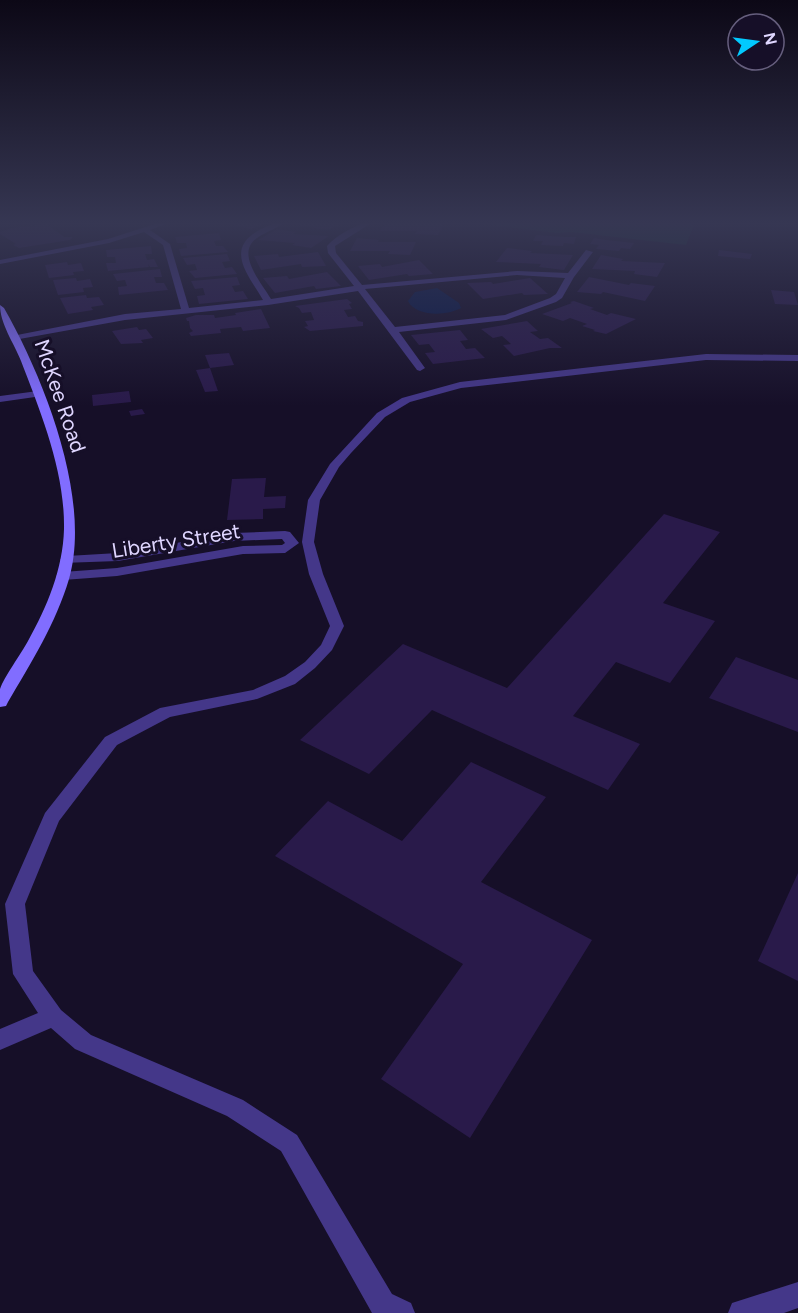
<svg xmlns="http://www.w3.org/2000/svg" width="798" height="1313" font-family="Figtree,sans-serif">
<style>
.green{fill:#113033}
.water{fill:#081848}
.building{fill:#291a4a}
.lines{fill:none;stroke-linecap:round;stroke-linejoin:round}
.street{fill:#443789;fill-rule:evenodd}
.secondary{fill:#816dff;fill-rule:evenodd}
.labels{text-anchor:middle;stroke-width:6;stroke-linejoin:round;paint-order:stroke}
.street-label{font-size:21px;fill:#dfd6ff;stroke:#160f28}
</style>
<rect width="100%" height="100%" fill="#160f28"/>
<path class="green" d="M467 222H695L686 245 571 232 556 233Z"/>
<path class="water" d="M437 288 459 303 461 308C447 316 416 317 408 301L415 292Z"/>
<g class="building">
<path d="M222 222H261L259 223 264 224 251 229Z"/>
<path d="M300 222H338L333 224 339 225 327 230 293 224Z"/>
<path d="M386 222 424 223 445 222 438 235 415 234 417 231H380Z"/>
<path d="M47 224 64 237H73L70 240 19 248 13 245 16 244 0 234V232L11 228Z"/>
<path d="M277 229 296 232 293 234 329 236 311 248 292 245 295 243 258 240Z"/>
<path d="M219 233 221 240 214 241 216 246H223L228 252 181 256 179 249 187 248 186 243H177L175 237Z"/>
<path d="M536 235 565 237H576L574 244 564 243 563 246 541 245 543 241H533Z"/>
<path d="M357 238 379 240 378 242H416L410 255 388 254 390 251H350Z"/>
<path d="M594 238 606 240 634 243 630 249 621 248 619 251 596 249 599 245 590 244Z"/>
<path d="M151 246 152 254H145L147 260 154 259 158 267H150L148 264 149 267 108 271 106 263H116L115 257H107L106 250Z"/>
<path d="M507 248 532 251 530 253 573 255 564 270 539 267 541 264 496 262Z"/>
<path d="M719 250 752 254 750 259 718 256Z"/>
<path d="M318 252 326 266 302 267 301 264 261 270 254 256 278 254 279 257Z"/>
<path d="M227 254 230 261 222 262 225 268 232 267 237 274 195 278 189 271 197 270 195 264 187 265 183 258Z"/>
<path d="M601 255 623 259 621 261 665 263 657 277 634 274 635 271 592 269Z"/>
<path d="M419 260 433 274 409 276 407 274 369 280 358 266 380 264 382 267Z"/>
<path d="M67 262 68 265 81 263 84 271 73 272 74 275 49 278 45 265Z"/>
<path d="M160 269 162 277H154L156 283H164L168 290 119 295 118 287 127 286 125 280 117 281 113 274Z"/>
<path d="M327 272 341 286 316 289 314 286 275 293 263 278 287 276 289 279Z"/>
<path d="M237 277 240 285 232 286 235 292 243 291 248 299 199 304 197 296 205 295 203 288 195 289 191 281Z"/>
<path d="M589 277 629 285 631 283 655 286 645 301 603 292 601 294 577 292Z"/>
<path d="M76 278 77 281 90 279 93 287 83 288 84 292 58 295 53 280Z"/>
<path d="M530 278 548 294 524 295 522 293 483 299 467 283 491 282 493 284Z"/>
<path d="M771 290 794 292 798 305 775 304Z"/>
<path d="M86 295 87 298 99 297 104 305 91 307 93 310 68 314 60 298Z"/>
<path d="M347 299 352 303 349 304 352 309 344 310 348 317 355 316 358 321 363 322V326L310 331 304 327 308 326 305 321 314 320 311 312 302 313 299 308 295 306Z"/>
<path d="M574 301 594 308 590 309 607 315 611 313 636 319 606 334 593 331 595 330 582 326 587 324 570 318 563 321 542 314 572 303 570 302Z"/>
<path d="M261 309 270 328 243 331 241 327 220 329 221 333 191 336 189 333 193 331 190 328 189 321H187L186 318 196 315H214L215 318 236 315 235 313Z"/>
<path d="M527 321 538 331 530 332 540 339 548 338 562 348H550L514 356 503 345 511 344 502 336 493 338 481 329Z"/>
<path d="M137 327 139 330 146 329 153 338 141 340 143 343 121 344 112 331Z"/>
<path d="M460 330 468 340 460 341 466 349 475 348 485 358 433 364 425 353 435 352 429 344 419 345 411 335Z"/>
<path d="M229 353 234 365 210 368 205 355Z"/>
<path d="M210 368 218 391 205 392 196 370Z"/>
<path d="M129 391 131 402 93 406 92 395Z"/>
<path d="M142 409 145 414 131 416 129 411Z"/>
<path d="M266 478 264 497 286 496 285 508 263 509V519L227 520 232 479Z"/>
<path d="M664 514 720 532 663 603 715 621 670 683 616 662 573 716 640 744 608 790 432 710 369 774 300 740 403 644 507 688Z"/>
<path d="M736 657 798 680V732L709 698Z"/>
<path d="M471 762 546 797 481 882 592 940 470 1138 381 1079 463 964 275 856 328 801 402 841Z"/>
<path d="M798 873V981L758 961Z"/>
</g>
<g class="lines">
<g class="street">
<path d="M161 222H171L150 230 170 244 189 308 263 300C250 277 225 251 256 232 266 226 275 222 286 222 278 228 267 231 257 238 235 253 261 282 271 299L354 286 328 253 327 246C337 235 359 222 373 222L335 246 336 253 362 285 517 271 568 273 586 250 593 252 574 277 562 298 556 302 506 320 399 332 425 368 420 371 417 370 358 291 268 305 125 320 14 340 12 338 17 335 125 314 181 309 163 245 144 232 109 243 0 264V260L108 239ZM517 275 565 278 556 294 550 298 505 315 395 327 365 289Z"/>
<path d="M706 354 798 355V361L706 360 461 388 410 402 385 417 351 453 339 467 320 500 314 542 323 574 344 626 332 650 315 668 295 684 257 699 170 717 117 745 59 821 25 904 33 971 61 1010 91 1035 243 1100 297 1135 392 1294 411 1303 415 1313H372L281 1151 227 1116 75 1049 51 1028 0 1050V1029L38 1013 13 974 5 904 45 813 105 737 160 708 253 690 285 676 305 662 321 645 330 626 309 574 302 542 308 500 330 464 377 413 402 398 460 382Z"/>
<path d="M38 391 43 394 42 396 0 402V396Z"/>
<path d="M285 531 290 532 299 543 285 553 243 554 117 576 63 580 56 576 63 572 117 568 243 546 282 545 285 543 282 539 234 541 118 561 62 563 60 560 62 557 67 556 118 553 234 533Z"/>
<path d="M798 1282V1308L784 1313H728L732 1303Z"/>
</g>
<path class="secondary" d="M0 305 4 308C44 378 92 499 69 579 56 623 31 663 8 702L6 706 0 707C0 702 0 694 0 689 4 677 21 654 28 641 47 607 63 569 64 529 65 471 41 413 21 361 14 343 0 324 0 305Z"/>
</g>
<linearGradient id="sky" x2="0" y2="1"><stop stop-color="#0c0816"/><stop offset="0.55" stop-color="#363753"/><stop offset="1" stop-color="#363753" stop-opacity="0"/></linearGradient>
<rect width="798" height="406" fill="url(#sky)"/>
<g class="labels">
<g class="street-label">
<text transform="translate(60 396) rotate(71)" y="7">McKee Road</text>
<text transform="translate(176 541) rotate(-9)" y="7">Liberty Street</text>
</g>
</g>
<g transform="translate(756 42) rotate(77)"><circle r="28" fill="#160f28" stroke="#665f7e" stroke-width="1.5"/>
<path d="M0-4.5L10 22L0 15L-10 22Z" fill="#02c9ff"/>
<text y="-9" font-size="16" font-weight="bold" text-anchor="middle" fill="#dfd6ff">N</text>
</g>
</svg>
